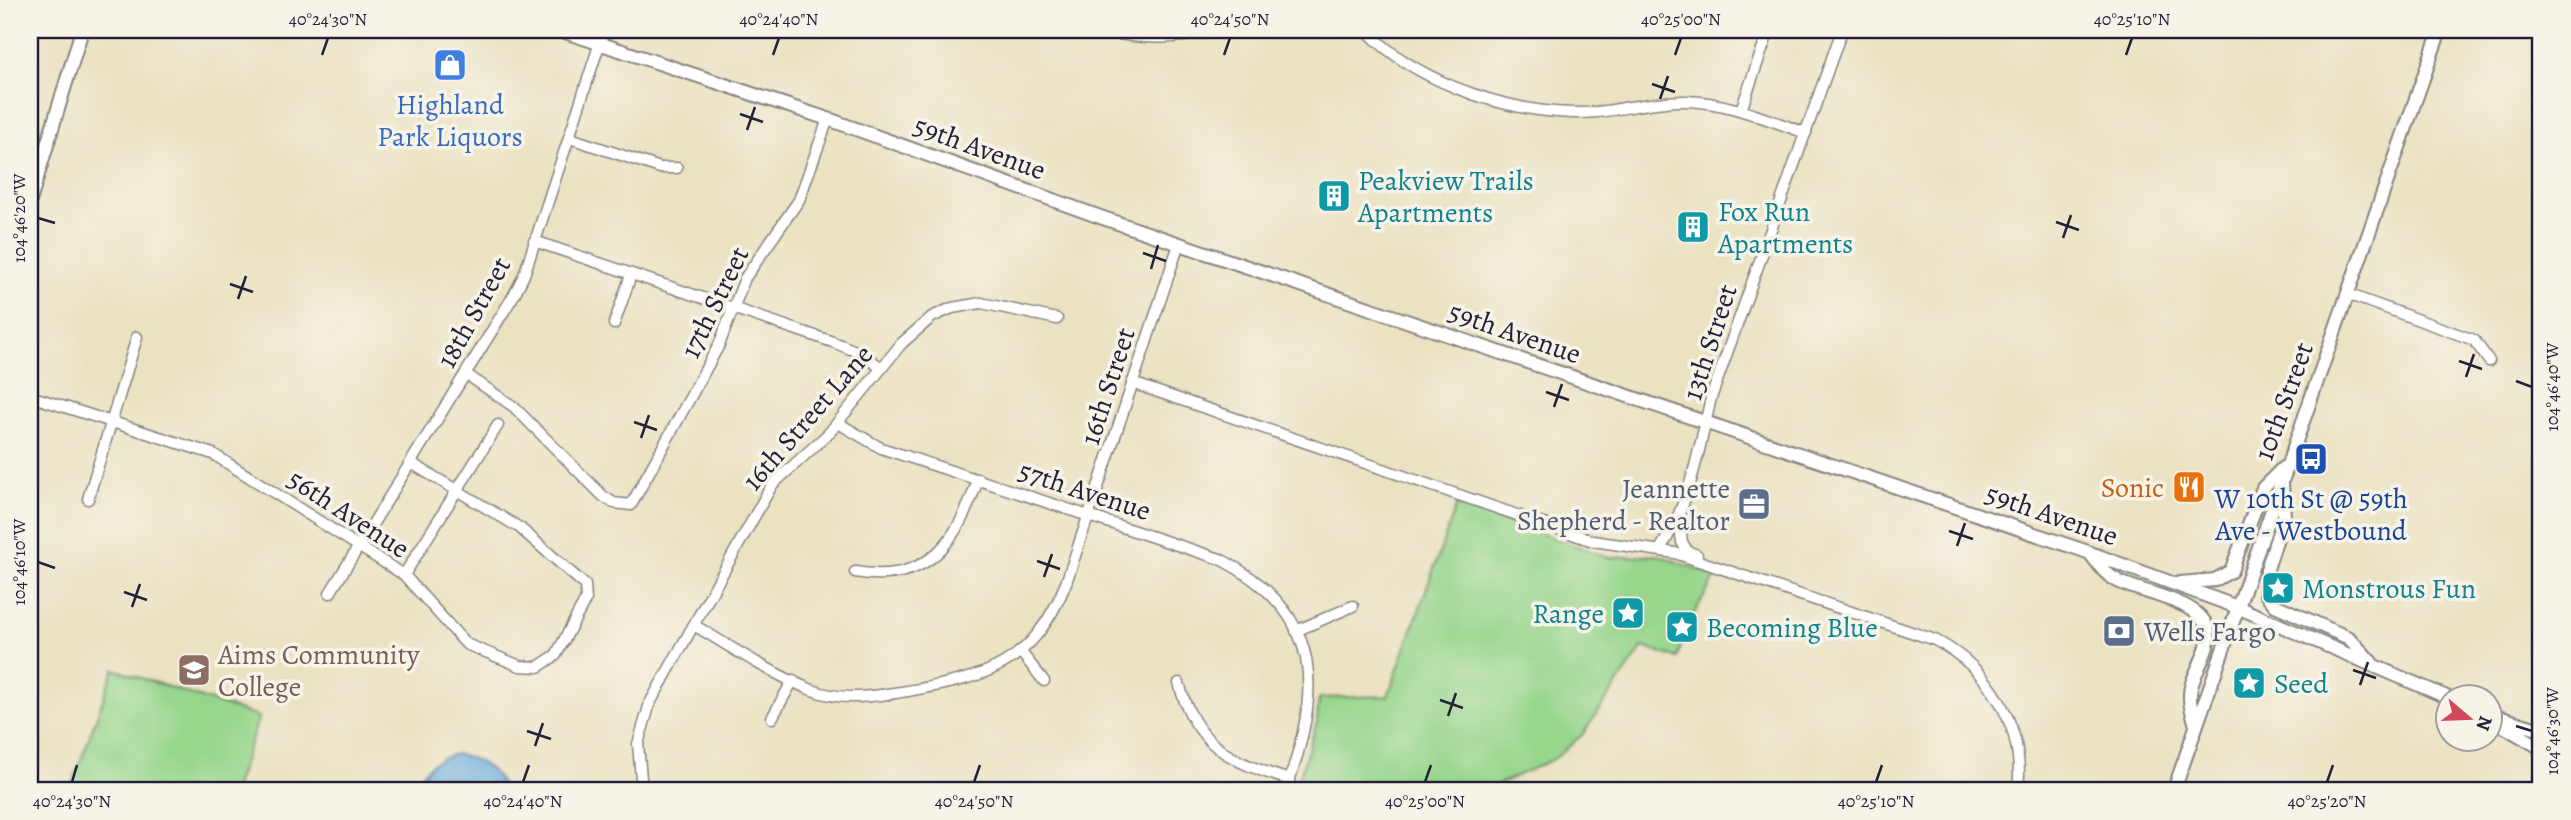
<svg xmlns="http://www.w3.org/2000/svg" width="2571" height="820" font-family="Alegreya,serif">
<style>
.green{fill:#97d68c;stroke:#5c7c64;stroke-width:2}
.water{fill:#66a9db;stroke:#44668b;stroke-width:2}
.lines{fill:none;stroke-linecap:round;stroke-linejoin:round}
.minor-casing{stroke:#86827e;stroke-width:13}
.major-casing{stroke:#86827e;stroke-width:16}
.minor{stroke:#fff;stroke-width:10}
.major{stroke:#fff;stroke-width:12}
.ticks{fill:none;stroke:#22223b;stroke-width:2.5}
.labels{text-anchor:middle;stroke-width:7;stroke-linejoin:round;paint-order:stroke}
.shop-label{font-size:28px;fill:#366cbe;stroke:#f7f3e8}
.street-label{font-size:28px;fill:#22223b;stroke:#f7f3e8}
.culture-label{font-size:28px;fill:#0d838f;stroke:#f7f3e8;text-anchor:start}
.food-label{font-size:28px;fill:#c56008;stroke:#f7f3e8;text-anchor:end}
.service-label{font-size:28px;fill:#4e5e75;stroke:#f7f3e8;text-anchor:end}
.transit-label{font-size:28px;fill:#164399;stroke:#f7f3e8}
.education-label{font-size:28px;fill:#785e54;stroke:#f7f3e8;text-anchor:start}
.neatline{fill:none;stroke:#22223b;stroke-width:2.5}
.ticks-label{font-size:18px;text-anchor:middle;fill:#22223b}
</style>
<rect width="100%" height="100%" fill="#f7f3e8"/>
<filter id="ink" filterUnits="userSpaceOnUse"><feTurbulence type="fractalNoise" baseFrequency=".0143" numOctaves="2"/><feDisplacementMap in="SourceGraphic" scale="14" xChannelSelector="R" yChannelSelector="G"/><feConvolveMatrix kernelMatrix="1 2 1 2 8 2 1 2 1" color-interpolation-filters="sRGB"/></filter>
<filter id="wash" filterUnits="userSpaceOnUse"><feTurbulence type="fractalNoise" baseFrequency=".00686" numOctaves="4" result="noise"/><feDisplacementMap in="SourceGraphic" scale="28" xChannelSelector="R" yChannelSelector="G"/><feGaussianBlur stdDeviation="1.57" result="paint"/><feColorMatrix in="noise" values="0 0 0 0 0 0 0 0 0 0 0 0 0 0 0 0 0 1.4 0 .05"/><feComposite in="paint" operator="in"/></filter>
<g filter="url(#wash)">
<rect width="100%" height="100%" fill="#eae2c1"/>
<g class="green">
<path d="M1457 504 1610 558 1658 555 1716 576 1690 620 1677 658 1643 647 1582 735 1554 759 1485 790H1295L1317 722 1319 698 1388 696Z"/>
<path d="M114 669 259 717 234 790H70Z"/>
</g>
<path class="water" d="M455 754C476 757 497 769 504 790H411C423 771 432 759 455 754Z"/>
</g>
<g filter="url(#ink)">
<g class="lines">
<defs>
<g id="minor">
<path d="M1101 30C1142 41 1179 39 1220 30"/>
<path d="M1366 30C1419 85 1522 119 1597 112 1627 109 1656 100 1687 101 1728 102 1768 120 1806 133"/>
<path d="M1741 110 1769 30"/>
<path d="M570 138 660 168H677"/>
<path d="M534 241 833 342 858 352 882 368"/>
<path d="M2347 294 2474 340 2489 361"/>
<path d="M614 324 631 275"/>
<path d="M466 374 514 407 604 497 614 503 631 505 719 345 745 278 799 200 828 119"/>
<path d="M1132 383 1593 541 1675 553 1935 640C1990 669 2025 726 2018 790"/>
<path d="M30 396 213 454 404 575 466 644 520 666 538 667 556 655 586 599 585 585 520 528 411 463"/>
<path d="M838 423 881 448 1220 559C1326 614 1321 691 1286 790"/>
<path d="M88 499 137 337"/>
<path d="M1679 519 1682 542 1687 551 1697 555"/>
<path d="M1660 549C1690 505 1699 449 1711 398L1842 30"/>
<path d="M855 572C928 585 958 541 978 479"/>
<path d="M404 575 498 425"/>
<path d="M330 593 514 295 524 275 604 30"/>
<path d="M694 625C730 647 774 675 812 690 844 702 876 696 908 691 988 677 1033 665 1066 583L1179 244"/>
<path d="M1296 631 1353 606"/>
<path d="M1020 651 1044 681"/>
<path d="M1179 683C1195 746 1231 762 1290 780"/>
<path d="M772 718 793 680"/>
<path d="M642 790 638 744 650 703 772 485 829 433 902 343 932 317 952 308 981 303 1057 319"/>
</g>
<g id="major">
<path d="M559 30 828 119 1103 218 2082 550 2237 607 2449 698"/>
<path d="M30 201 82 30"/>
<path d="M2282 484 2284 516 2267 569 2266 594 2275 605 2349 638 2371 662"/>
<path d="M2090 553C2099 565 2106 576 2120 582 2145 594 2199 601 2207 628 2214 650 2190 674 2190 695 2189 705 2194 717 2196 726"/>
<path d="M2180 583 2215 580 2231 571 2263 488 2283 468"/>
<path d="M2495 716 2541 730"/>
<path d="M2490 718 2541 748"/>
<path d="M2174 790 2440 30"/>
</g>
</defs>
<use href="#minor" class="minor-casing"/>
<use href="#major" class="major-casing"/>
<use href="#minor" class="minor"/>
<use href="#major" class="major"/>
</g>
</g>
<path class="ticks" d="M322 55 328 38M773 55 779 38M1224 55 1230 38M1675 55 1681 38M2126 55 2132 38M1652 84 1675 92M1660 99 1668 76M740 114 763 122M747 130 755 107M38 218 55 223M2056 222 2079 230M2063 238 2071 215M1143 253 1166 261M1151 269 1158 245M230 284 253 292M238 299 246 276M2459 361 2482 369M2466 377 2474 354M2516 381 2532 387M1546 392 1569 400M1554 407 1562 384M634 422 657 430M641 438 649 415M1949 531 1973 539M1957 546 1965 523M1037 561 1060 569M38 562 55 568M1044 577 1052 554M124 592 147 600M132 607 140 584M2353 670 2376 678M2360 685 2368 662M1440 700 1463 708M1448 716 1456 693M2516 726 2532 731M527 731 551 739M535 746 543 723M72 782 77 765M523 782 529 765M974 782 980 765M1425 782 1431 765M1876 782 1882 765M2327 782 2333 765"/>
<defs>
<symbol id="shop-square" viewBox="-11 -11 22 22"><rect x="-9" y="-9" width="18" height="18" rx="4" fill="#3f7fe0" stroke="#f7f3e8"/><path d="M-5-2.5h2.3a2.7 3.5 0 0 1 5.4 0H5L5.5 6h-11ZM-1.5-2.5h3a1.5 2.3 0 0 0-3 0Z" fill="#fff"/></symbol>
<symbol id="building-square" viewBox="-11 -11 22 22"><rect x="-9" y="-9" width="18" height="18" rx="4" fill="#0f9aa8" stroke="#f7f3e8"/><path d="M-4-6H4V6H1V3H-1V6H-4ZM-2.5-4.3h1.7v1.8h-1.7ZM.8-4.3h1.7v1.8H.8ZM-2.5-1h1.7V.8h-1.7ZM.8-1h1.7V.8H.8Z" fill="#fff"/></symbol>
<symbol id="bus-square" viewBox="-11 -11 22 22"><rect x="-9" y="-9" width="18" height="18" rx="4" fill="#1a4fb4" stroke="#f7f3e8"/><path d="M-5-6H5V4H4V6H2V4H-2V6H-4V4H-5ZM-3.5-4V0h7V-4ZM-3.5 1.2v1.5H-2V1.2ZM2 1.2v1.5H3.5V1.2Z" fill="#fff"/></symbol>
<symbol id="restaurant-square" viewBox="-11 -11 22 22"><rect x="-9" y="-9" width="18" height="18" rx="4" fill="#e8710a" stroke="#f7f3e8"/><path d="M-5-6h1v4h1v-4h1v4h1v-4h1v5L-1.5 .5V6h-2V.5L-5-1ZM5-6V6H3V1.5H1.5Q1.5-4 5-6Z" fill="#fff"/></symbol>
<symbol id="office-square" viewBox="-11 -11 22 22"><rect x="-9" y="-9" width="18" height="18" rx="4" fill="#5c6f8a" stroke="#f7f3e8"/><path d="M-6-3h4V-5.5h4V-3h4V5H-6ZM-1-4.5V-3h2v-1.5ZM-6 0V1H6V0Z" fill="#fff"/></symbol>
<symbol id="sight-square" viewBox="-11 -11 22 22"><rect x="-9" y="-9" width="18" height="18" rx="4" fill="#0f9aa8" stroke="#f7f3e8"/><path d="M0-6L1.8-2.2L6-1.7L2.9 1.2L3.7 5.4L0 3.3L-3.7 5.4L-2.9 1.2L-6-1.7L-1.8-2.2Z" fill="#fff"/></symbol>
<symbol id="bank-square" viewBox="-11 -11 22 22"><rect x="-9" y="-9" width="18" height="18" rx="4" fill="#5c6f8a" stroke="#f7f3e8"/><path d="M-6-4H6V4H-6ZM0-2.3a2.3 2.3 0 1 0 0 4.6a2.3 2.3 0 1 0 0-4.6Z" fill="#fff"/></symbol>
<symbol id="university-square" viewBox="-11 -11 22 22"><rect x="-9" y="-9" width="18" height="18" rx="4" fill="#8d6e63" stroke="#f7f3e8"/><path d="M0-5L7-2L0 1L-7-2ZM-4 1L0 2.5L4 1V4Q0 6-4 4Z" fill="#fff"/></symbol>
</defs>
<g fill-rule="evenodd">
<use href="#shop-square" x="431" y="46" width="38" height="38"/>
<use href="#building-square" x="1315" y="177" width="38" height="38"/>
<use href="#building-square" x="1674" y="208" width="38" height="38"/>
<use href="#bus-square" x="2292" y="440" width="38" height="38"/>
<use href="#restaurant-square" x="2170" y="468" width="38" height="38"/>
<use href="#office-square" x="1735" y="485" width="38" height="38"/>
<use href="#sight-square" x="2259" y="569" width="38" height="38"/>
<use href="#sight-square" x="1609" y="594" width="38" height="38"/>
<use href="#sight-square" x="1663" y="608" width="38" height="38"/>
<use href="#bank-square" x="2100" y="612" width="38" height="38"/>
<use href="#university-square" x="175" y="651" width="38" height="38"/>
<use href="#sight-square" x="2230" y="664" width="38" height="38"/>
</g>
<g class="labels">
<g class="shop-label">
<text x="450" y="114">Highland<tspan x="450" dy="32">Park Liquors</tspan></text>
</g>
<g class="street-label">
<text transform="translate(980 147) rotate(20)" y="10">59th Avenue</text>
<text transform="translate(714 302) rotate(-64)" y="10">17th Street</text>
<text transform="translate(473 312) rotate(-61)" y="10">18th Street</text>
<text transform="translate(1515 332) rotate(19)" y="10">59th Avenue</text>
<text transform="translate(1709 342) rotate(-72)" y="10">13th Street</text>
<text transform="translate(1107 386) rotate(-72)" y="10">16th Street</text>
<text transform="translate(2283 401) rotate(-70)" y="10">10th Street</text>
<text transform="translate(807 417) rotate(-49)" y="10">16th Street Lane</text>
<text transform="translate(1085 490) rotate(18)" y="10">57th Avenue</text>
<text transform="translate(349 513) rotate(33)" y="10">56th Avenue</text>
<text transform="translate(2052 514) rotate(19)" y="10">59th Avenue</text>
</g>
<g class="culture-label">
<text x="1358" y="190">Peakview Trails<tspan x="1358" dy="32">Apartments</tspan></text>
<text x="1718" y="221">Fox Run<tspan x="1718" dy="32">Apartments</tspan></text>
<text x="2302" y="598">Monstrous Fun</text>
<text x="1604" y="623" text-anchor="end">Range</text>
<text x="1706" y="637">Becoming Blue</text>
<text x="2274" y="693">Seed</text>
</g>
<g class="food-label">
<text x="2164" y="497">Sonic</text>
</g>
<g class="service-label">
<text x="1730" y="498">Jeannette<tspan x="1730" dy="32">Shepherd - Realtor</tspan></text>
<text x="2144" y="641" text-anchor="start">Wells Fargo</text>
</g>
<g class="transit-label">
<text x="2311" y="508">W 10th St @ 59th<tspan x="2311" dy="32">Ave - Westbound</tspan></text>
</g>
<g class="education-label">
<text x="218" y="664">Aims Community<tspan x="218" dy="32">College</tspan></text>
</g>
</g>
<rect width="2571" height="820" fill="none" stroke="#f7f3e8" stroke-width="77"/>
<g transform="translate(2469 718) rotate(109)"><circle r="33" fill="#f7f3e8" stroke="#a29fa3" stroke-width="2"/>
<path d="M0-5L12 26L0 18L-12 26Z" fill="#d1495b"/>
<text y="-10" font-size="19" font-weight="bold" text-anchor="middle" fill="#22223b">N</text>
</g>
<rect x="38" y="38" width="2494" height="744" class="neatline"/>
<g class="ticks-label">
<text x="328" y="25">40°24'30"N</text>
<text x="779" y="25">40°24'40"N</text>
<text x="1230" y="25">40°24'50"N</text>
<text x="1681" y="25">40°25'00"N</text>
<text x="2132" y="25">40°25'10"N</text>
<text transform="translate(19 218) rotate(-90)" y="6">104°46'20"W</text>
<text transform="translate(2552 387) rotate(-90)" y="6">104°46'40"W</text>
<text transform="translate(19 562) rotate(-90)" y="6">104°46'10"W</text>
<text transform="translate(2552 731) rotate(-90)" y="6">104°46'30"W</text>
<text x="72" y="807">40°24'30"N</text>
<text x="523" y="807">40°24'40"N</text>
<text x="974" y="807">40°24'50"N</text>
<text x="1425" y="807">40°25'00"N</text>
<text x="1876" y="807">40°25'10"N</text>
<text x="2327" y="807">40°25'20"N</text>
</g>
</svg>
